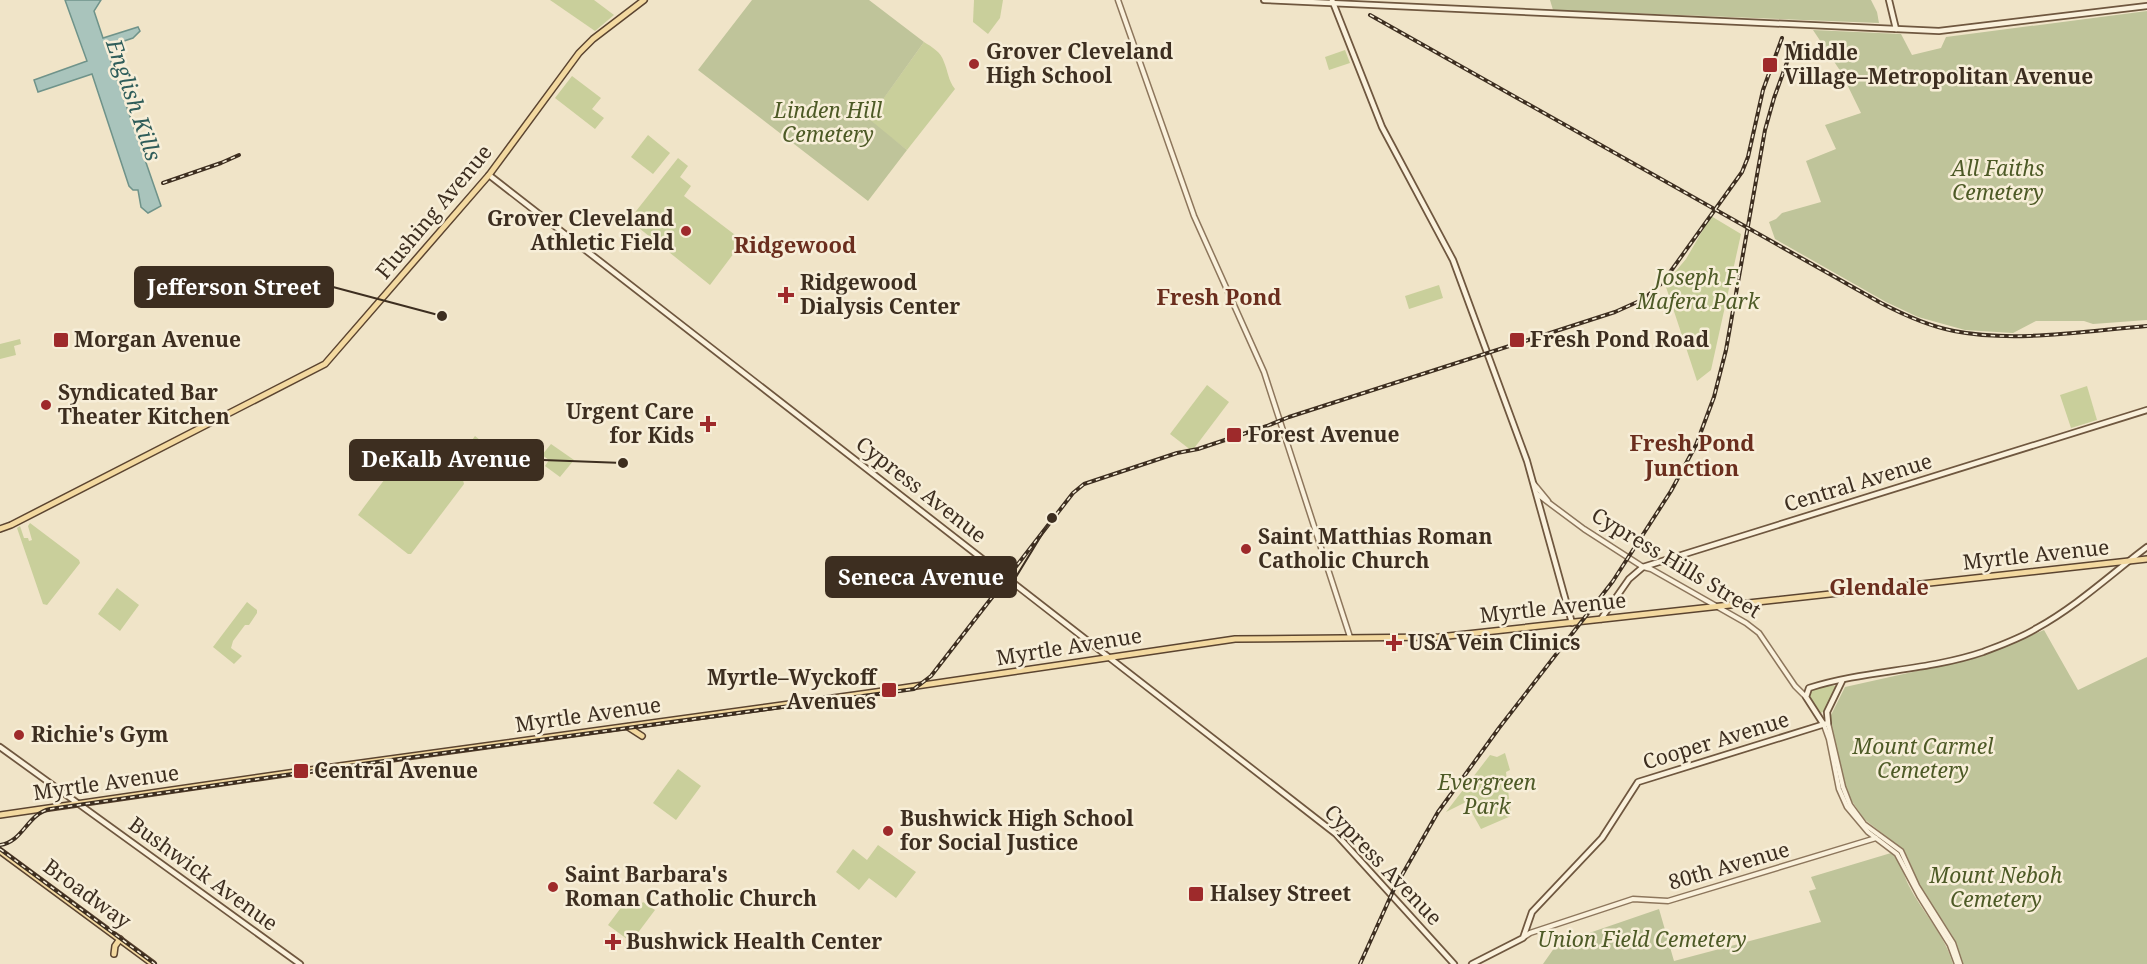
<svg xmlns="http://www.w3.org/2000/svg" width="2147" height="964" font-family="'Noto Serif',serif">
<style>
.green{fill:#c9cf9b}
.cemetery{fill:#bfc49a}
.water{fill:#a9c4bc;stroke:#6f938a;stroke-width:1.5}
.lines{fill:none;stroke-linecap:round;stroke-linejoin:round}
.tertiary-casing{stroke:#8d765c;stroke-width:7}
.secondary-casing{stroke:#6f573f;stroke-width:8}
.primary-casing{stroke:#5b4430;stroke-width:8}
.tertiary{stroke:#faf1dc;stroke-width:4}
.secondary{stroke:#faf1dc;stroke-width:4.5}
.primary{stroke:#f3d9a0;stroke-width:5}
.rail-casing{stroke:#3d2e20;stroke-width:4}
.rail{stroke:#f7eed8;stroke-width:1.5;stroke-dasharray:4.5;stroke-linecap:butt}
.poi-dot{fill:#9e2a2b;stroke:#f7eed8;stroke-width:2}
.labels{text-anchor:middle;stroke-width:5;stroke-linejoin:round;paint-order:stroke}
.poi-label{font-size:21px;font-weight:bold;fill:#3d2e20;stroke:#f7eed8;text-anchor:start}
.park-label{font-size:21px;font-style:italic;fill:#4d5a26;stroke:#f7eed8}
.street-label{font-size:21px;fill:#3d2e20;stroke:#f7eed8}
.water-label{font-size:22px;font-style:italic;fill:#2f5d5a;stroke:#f7eed8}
.neighbourhood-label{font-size:22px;font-weight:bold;fill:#6b2e1e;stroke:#f7eed8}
.leader{fill:none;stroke:#3d2e20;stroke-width:2}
.callout-dot{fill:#3d2e20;stroke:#f7eed8;stroke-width:2}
.callout{fill:#3d2e20;stroke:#3d2e20;stroke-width:2}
.callout-label{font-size:22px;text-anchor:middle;font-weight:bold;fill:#fff}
</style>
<rect width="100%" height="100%" fill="#f0e4c8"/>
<g class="green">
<path d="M550 0H594L614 15 595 31Z"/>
<path d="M974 0H1003L1000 18 988 34 973 22Z"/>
<path d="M924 42C932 47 941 52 944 62 948 71 948 80 955 89L907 150 868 120Z"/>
<path d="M1345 50 1350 63 1329 70 1325 57Z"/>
<path d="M572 76 601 98 592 109 604 118 595 129 555 98Z"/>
<path d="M648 135 670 153 653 174 631 157Z"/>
<path d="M678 158 688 166 680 177 691 186 684 196 743 241 710 285 629 220Z"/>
<path d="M1711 216 1741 234 1711 370 1697 381 1665 284 1686 259Z"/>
<path d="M1439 285 1443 298 1409 309 1405 296Z"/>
<path d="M20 339 21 344 14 346 16 355 0 359V344Z"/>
<path d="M1207 385 1229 402 1192 451 1170 434Z"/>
<path d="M2087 386 2097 420 2071 428 2060 395Z"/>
<path d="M475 436 490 448 478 464 460 450 462 447 466 448Z"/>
<path d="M411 444H414L463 480 464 484 411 554H408L358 515Z"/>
<path d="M551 444 574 460 560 477 545 466 549 460 542 455Z"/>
<path d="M30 523 79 560 80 563 47 605 43 604 17 528 20 526 24 538H28L29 541 32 540 28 526Z"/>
<path d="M117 588 139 605 120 631 98 614Z"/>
<path d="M247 602 257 610V613L249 625H245L233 641 231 648 242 656 234 664 213 647Z"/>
<path d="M1830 685 1835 686V691L1826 710 1821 713 1808 695 1811 689Z"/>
<path d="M1505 753 1510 770 1506 772 1511 816 1481 829 1466 802 1446 812 1490 755 1497 757Z"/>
<path d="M678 769 701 786 676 820 653 803Z"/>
<path d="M878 845 916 872 896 898 869 878 859 890 836 872 853 849 867 860Z"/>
<path d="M626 901 637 909 643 902 655 910 631 942 608 925Z"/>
</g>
<g class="cemetery">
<path d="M752 0H869L924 42 869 119 907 150 868 201 698 70Z"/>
<path d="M1550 0H1871L1877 12 1879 23 1553 10Z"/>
<path d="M2147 11V320L2093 324 2084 321H2036L2013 333 1965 330 1918 317 1886 302 1775 239 1769 222 1776 219 1782 213 1821 202 1806 161 1836 149 1825 125 1861 113 1841 72 1813 30 1901 34 1912 55 1941 48 1946 37Z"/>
<path d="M2044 630 2078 690 2147 657V964H1963L1952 935 1921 889 1907 856 1896 844 1864 819 1849 797 1845 786 1831 723V715L1845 687 1980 657Z"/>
<path d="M1891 853C1902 861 1903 875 1909 886 1923 913 1945 935 1953 964H1543L1557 944 1659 909 1674 961 1821 922 1809 891 1816 889 1811 877Z"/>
</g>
<path class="water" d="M65 0H101L94 11 103 38 138 27 140 31 133 38 106 47 161 206 148 213 141 207 138 190H133L129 186 92 74 38 92 34 80 87 61Z"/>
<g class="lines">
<defs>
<g id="tertiary">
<path d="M1118 0 1194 216 1264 372 1350 637"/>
<path d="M1534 484 1548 501"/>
<path d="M1537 494 1584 529 1643 567 1651 569 1746 623 1759 633 1795 686 1806 697"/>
<path d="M1828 723 1843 787 1850 805 1864 824 1901 851 1917 886 1953 943 1960 964"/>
<path d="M1824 725 1829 739 1839 789 1847 807 1868 832 1897 854 1920 897 1950 945 1957 964"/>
<path d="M1524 937 1530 933 1633 899 1668 901 1876 838"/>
</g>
<g id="secondary">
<path d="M1264 0 1939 31 2147 6"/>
<path d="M1332 0 1382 127 1453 260 1527 461 1572 623"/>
<path d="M1889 0 1896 29"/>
<path d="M489 175 1336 834 1454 964"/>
<path d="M1601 619 1629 579 1643 567 2147 410"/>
<path d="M1824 725 1806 697 1809 688C1865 670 1927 671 1983 652 2001 645 2021 638 2037 628 2077 606 2111 574 2147 547"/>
<path d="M0 747 300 964"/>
<path d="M1472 964 1523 938 1532 912 1602 838 1638 782 1828 723 1827 712 1842 681"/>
</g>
<g id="primary">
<path d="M0 529 11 525 325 364 489 175 579 53 593 39 644 0"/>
<path d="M628 727 642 736"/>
<path d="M0 815 303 771 869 693 1235 639 1439 637 2147 559"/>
<path d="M0 851 153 964"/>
<path d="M114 954 115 946 120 939"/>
</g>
</defs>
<use href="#tertiary" class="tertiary-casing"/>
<use href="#secondary" class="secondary-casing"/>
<use href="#primary" class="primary-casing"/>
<use href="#tertiary" class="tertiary"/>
<use href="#secondary" class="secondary"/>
<use href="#primary" class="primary"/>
<defs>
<g id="rail">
<path d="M1370 15 1881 303C1904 315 1928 326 1954 331 2015 343 2085 331 2147 326"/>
<path d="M163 183 221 163 239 155"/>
<path d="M0 845C23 842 27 814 50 809L362 764 914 689 931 676 1073 493 1084 484 1177 453 1198 449 1267 426 1289 417 1615 312 1644 299 1663 282 1742 172 1748 157 1763 90 1782 38"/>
<path d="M0 849 155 964"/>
<path d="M1360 964 1394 889 1438 812 1499 728 1613 581 1671 491 1696 445 1714 397 1726 350 1765 130 1774 98 1794 43"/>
</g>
</defs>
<use href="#rail" class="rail-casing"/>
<use href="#rail" class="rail"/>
</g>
<g class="poi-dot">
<circle cx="974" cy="64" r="6"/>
<rect x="1762" y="57" width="16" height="16" rx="3"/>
<circle cx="686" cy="231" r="6"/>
<path d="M783 286h6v6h6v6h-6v6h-6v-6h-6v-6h6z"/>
<rect x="53" y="332" width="16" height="16" rx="3"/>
<rect x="1509" y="332" width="16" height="16" rx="3"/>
<circle cx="46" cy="405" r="6"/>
<path d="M705 415h6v6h6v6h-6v6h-6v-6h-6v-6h6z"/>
<rect x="1226" y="427" width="16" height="16" rx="3"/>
<circle cx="1246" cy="549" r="6"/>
<path d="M1391 634h6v6h6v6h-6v6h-6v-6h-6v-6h6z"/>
<rect x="881" y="682" width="16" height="16" rx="3"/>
<circle cx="19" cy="735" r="6"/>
<rect x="293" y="763" width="16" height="16" rx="3"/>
<circle cx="888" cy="831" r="6"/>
<circle cx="553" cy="887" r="6"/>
<rect x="1188" y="886" width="16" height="16" rx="3"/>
<path d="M610 933h6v6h6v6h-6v6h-6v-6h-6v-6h6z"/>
</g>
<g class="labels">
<g class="poi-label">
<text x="986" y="59">Grover Cleveland<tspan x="986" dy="24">High School</tspan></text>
<text x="1784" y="60">Middle<tspan x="1784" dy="24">Village–Metropolitan Avenue</tspan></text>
<text x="674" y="226" text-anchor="end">Grover Cleveland<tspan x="674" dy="24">Athletic Field</tspan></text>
<text x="800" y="290">Ridgewood<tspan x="800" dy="24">Dialysis Center</tspan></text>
<text x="74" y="347">Morgan Avenue</text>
<text x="1530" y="347">Fresh Pond Road</text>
<text x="58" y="400">Syndicated Bar<tspan x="58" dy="24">Theater Kitchen</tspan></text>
<text x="694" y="419" text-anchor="end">Urgent Care<tspan x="694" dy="24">for Kids</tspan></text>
<text x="1248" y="442">Forest Avenue</text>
<text x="1258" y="544">Saint Matthias Roman<tspan x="1258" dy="24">Catholic Church</tspan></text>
<text x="1408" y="650">USA Vein Clinics</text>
<text x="876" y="685" text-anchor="end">Myrtle–Wyckoff<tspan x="876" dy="24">Avenues</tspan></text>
<text x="31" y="742">Richie's Gym</text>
<text x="314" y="778">Central Avenue</text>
<text x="900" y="826">Bushwick High School<tspan x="900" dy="24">for Social Justice</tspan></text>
<text x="565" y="882">Saint Barbara's<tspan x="565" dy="24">Roman Catholic Church</tspan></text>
<text x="1210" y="901">Halsey Street</text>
<text x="626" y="949">Bushwick Health Center</text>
</g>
<g class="park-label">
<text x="828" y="118">Linden Hill<tspan x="828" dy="24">Cemetery</tspan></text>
<text x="1998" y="176">All Faiths<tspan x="1998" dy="24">Cemetery</tspan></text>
<text x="1698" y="285">Joseph F.<tspan x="1698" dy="24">Mafera Park</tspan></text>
<text x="1923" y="754">Mount Carmel<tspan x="1923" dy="24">Cemetery</tspan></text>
<text x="1487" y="790">Evergreen<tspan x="1487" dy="24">Park</tspan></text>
<text x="1996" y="883">Mount Neboh<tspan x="1996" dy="24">Cemetery</tspan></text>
<text x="1642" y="947">Union Field Cemetery</text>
</g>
<g class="street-label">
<text transform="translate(434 212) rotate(-50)" y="7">Flushing Avenue</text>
<text transform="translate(1858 483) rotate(-17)" y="7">Central Avenue</text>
<text transform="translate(921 490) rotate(38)" y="7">Cypress Avenue</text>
<text transform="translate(2036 555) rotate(-6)" y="7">Myrtle Avenue</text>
<text transform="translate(1676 563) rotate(31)" y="7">Cypress Hills Street</text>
<text transform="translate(1553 608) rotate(-6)" y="7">Myrtle Avenue</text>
<text transform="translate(1069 647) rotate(-9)" y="7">Myrtle Avenue</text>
<text transform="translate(588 715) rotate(-8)" y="7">Myrtle Avenue</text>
<text transform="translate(1716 741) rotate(-17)" y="7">Cooper Avenue</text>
<text transform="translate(106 783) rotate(-8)" y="7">Myrtle Avenue</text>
<text transform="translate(1383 865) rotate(46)" y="7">Cypress Avenue</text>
<text transform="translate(1729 866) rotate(-16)" y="7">80th Avenue</text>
<text transform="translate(203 874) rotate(36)" y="7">Bushwick Avenue</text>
<text transform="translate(87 894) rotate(36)" y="7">Broadway</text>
</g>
<g class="water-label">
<text transform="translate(134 100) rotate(71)" y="8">English Kills</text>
</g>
<g class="neighbourhood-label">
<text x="795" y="253">Ridgewood</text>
<text x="1219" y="305">Fresh Pond</text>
<text x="1692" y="451">Fresh Pond<tspan x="1692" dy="25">Junction</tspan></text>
<text x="1879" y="595">Glendale</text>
</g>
</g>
<path class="leader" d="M442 316L333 287M623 463L543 460M1052 518L1016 577"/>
<g class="callout-dot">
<circle cx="442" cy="316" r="6"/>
<circle cx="623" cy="463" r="6"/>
<circle cx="1052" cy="518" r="6"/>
</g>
<g class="callout">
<rect x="135" y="267" width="198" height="40" rx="6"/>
<rect x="350" y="440" width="193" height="40" rx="6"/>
<rect x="826" y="557" width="190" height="40" rx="6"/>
</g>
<g class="callout-label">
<text x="234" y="295">Jefferson Street</text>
<text x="446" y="467">DeKalb Avenue</text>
<text x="921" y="585">Seneca Avenue</text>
</g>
</svg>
